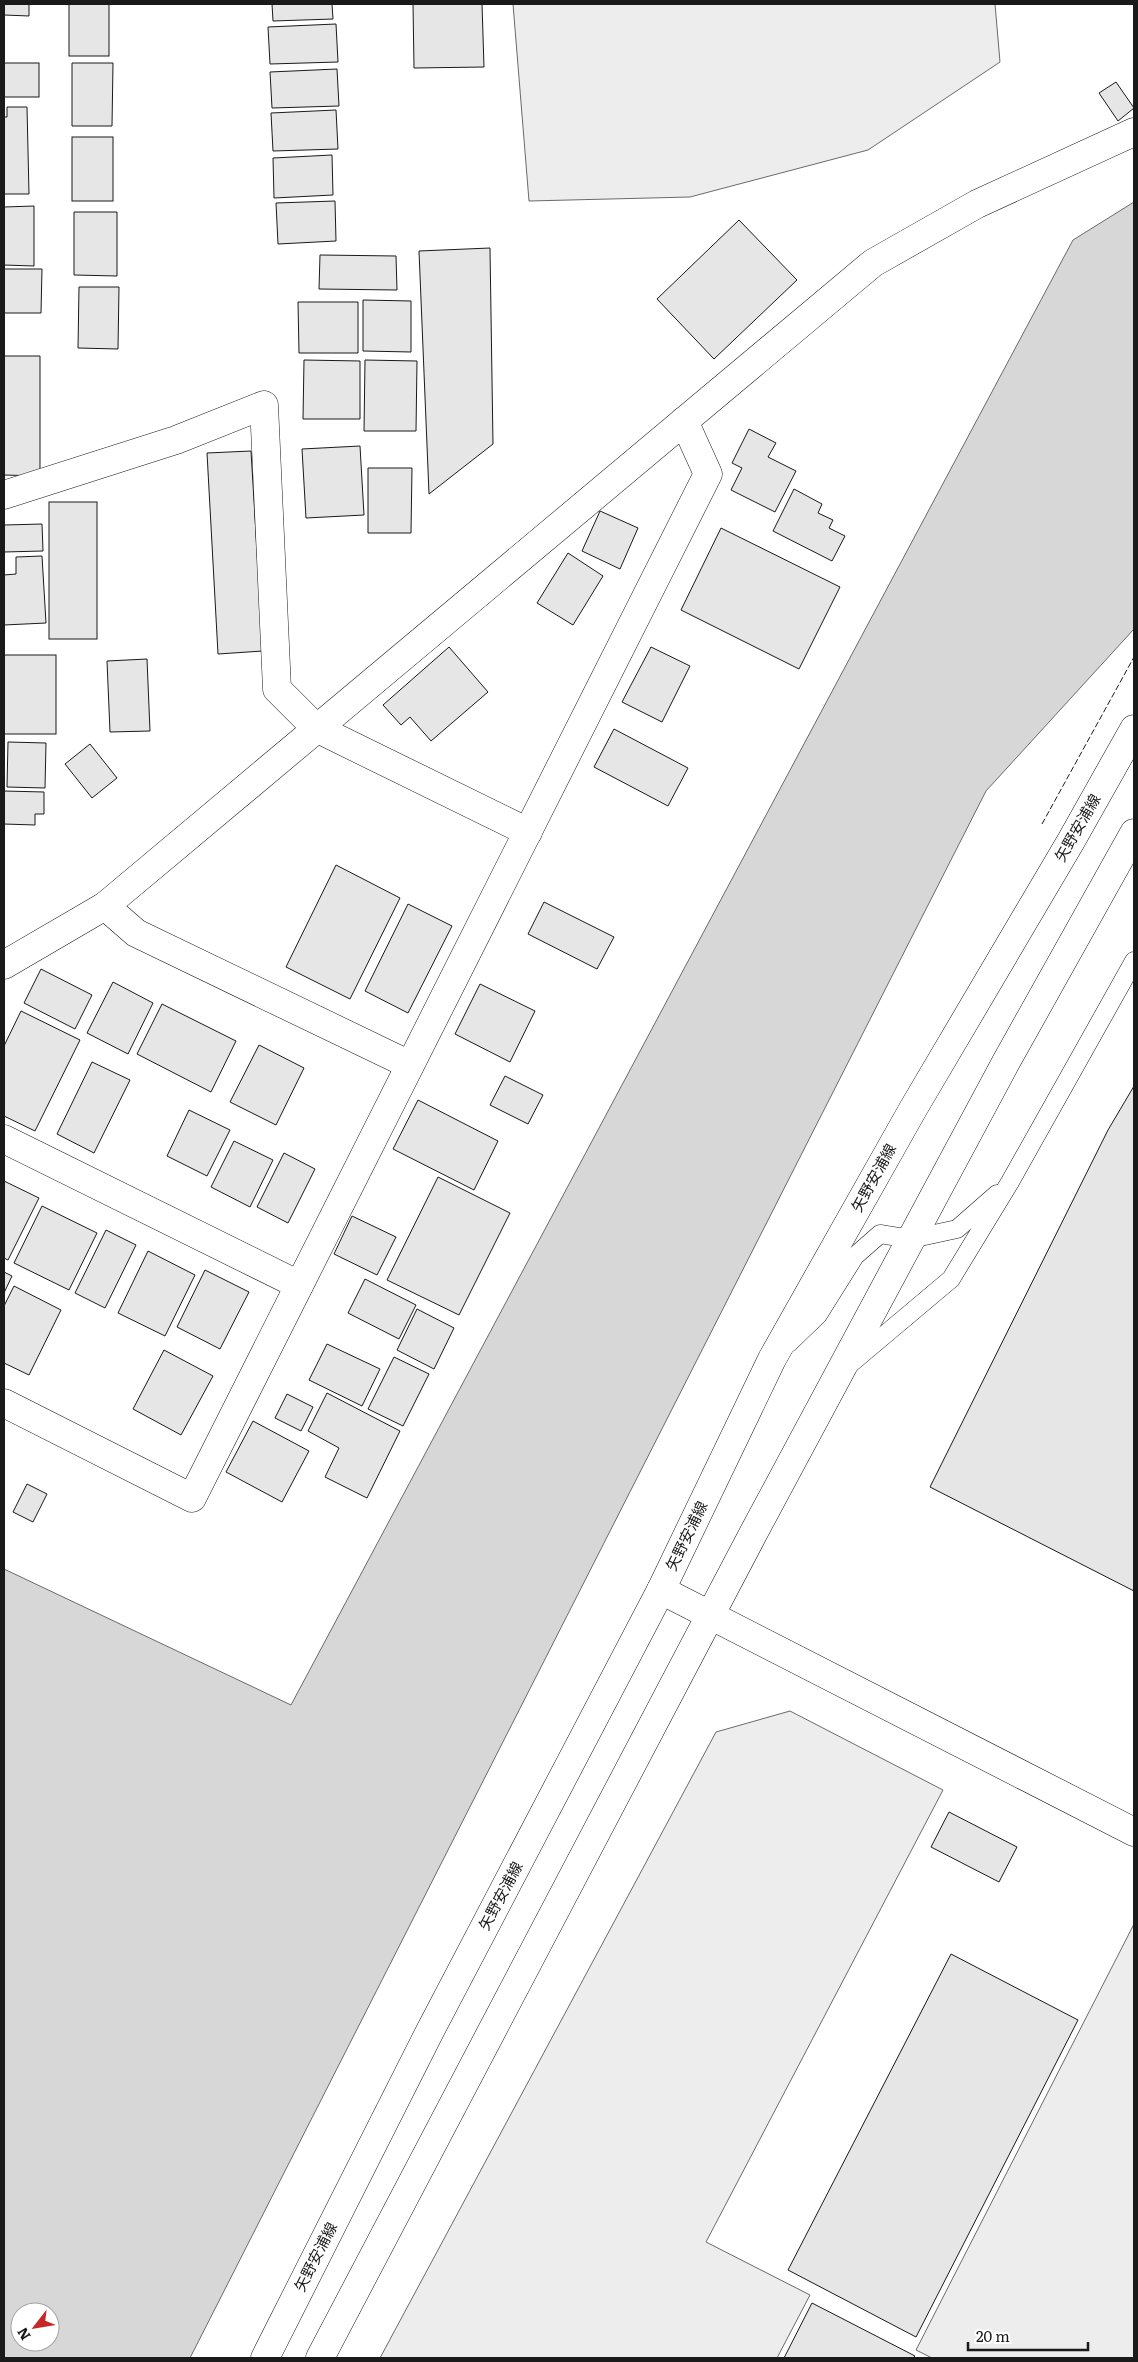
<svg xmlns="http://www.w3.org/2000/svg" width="1138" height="2362" font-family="Literata,'Noto Sans JP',serif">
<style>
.built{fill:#ededed;stroke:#6a6a6a}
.water{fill:#d7d7d7;stroke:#6a6a6a;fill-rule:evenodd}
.building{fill:#e6e6e6;stroke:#1a1a1a}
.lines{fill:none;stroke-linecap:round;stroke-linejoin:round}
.lane-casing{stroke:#1a1a1a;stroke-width:19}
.street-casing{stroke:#1a1a1a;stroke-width:29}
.secondary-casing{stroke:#1a1a1a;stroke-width:29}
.primary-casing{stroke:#1a1a1a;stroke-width:29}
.lane{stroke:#fff;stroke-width:18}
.street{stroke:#fff;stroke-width:28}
.secondary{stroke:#fff;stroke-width:28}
.primary{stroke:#fff;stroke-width:28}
.fence{stroke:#1a1a1a;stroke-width:1;stroke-dasharray:6 2.5;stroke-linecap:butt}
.labels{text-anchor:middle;stroke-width:4;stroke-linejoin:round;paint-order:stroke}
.street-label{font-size:15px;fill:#1a1a1a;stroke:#fff}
</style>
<rect width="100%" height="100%" fill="#fff"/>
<g class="built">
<path d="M513 4H995L1000 62 868 150 690 197 529 201Z"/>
<path d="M790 1711 943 1790 706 2242 810 2295 777 2358H380L716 1732Z"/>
<path d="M1134 1924V2358H932L916 2350Z"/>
</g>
<path class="water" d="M1134 202V629L986 791 190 2358H4V1569L291 1705 1073 240ZM20 2312H50V2342H20Z"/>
<g class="building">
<path d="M4 4H29V16L4 15Z"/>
<rect x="69" y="4" width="40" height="52"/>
<path d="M272 4H332L333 19 273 21Z"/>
<path d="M413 4H482L484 67 414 68Z"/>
<path d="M336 24 338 62 270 64 268 27Z"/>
<rect x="4" y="63" width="35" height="34"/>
<path d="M72 63H113L112 126H72Z"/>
<path d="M337 69 339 106 272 108 270 72Z"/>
<path d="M1116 82 1134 108 1118 121 1099 93Z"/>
<path d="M7 107H27L29 194H4V117H7Z"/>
<path d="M336 110 338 149 273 151 271 113Z"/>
<rect x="72" y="137" width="41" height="64"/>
<path d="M332 155 333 195 274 198 273 158Z"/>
<path d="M335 201 336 241 278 244 276 203Z"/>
<path d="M34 206V266L4 265V207Z"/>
<path d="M74 212H117V276L74 275Z"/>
<path d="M739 220 797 280 714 359 657 299Z"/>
<path d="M490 248 493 444 429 494 419 251Z"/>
<path d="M320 255 396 256 397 290 319 289Z"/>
<path d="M4 269H42L41 313H4Z"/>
<path d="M79 287H119L118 349 78 348Z"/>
<path d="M363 300 411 301V352L363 351Z"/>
<path d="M298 302H358V353H299Z"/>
<path d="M4 356H40V476L4 475Z"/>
<path d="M304 360 360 361V419H303Z"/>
<path d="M365 360 417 361 416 431H364Z"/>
<path d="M749 429 776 443 768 457 796 471 775 512 731 490 742 468 732 463Z"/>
<path d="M360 446 364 515 306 518 302 449Z"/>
<path d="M251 451 263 651 218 654 207 453Z"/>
<path d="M368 468H412L411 533H368Z"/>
<path d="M794 489 822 504 818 513 833 520 829 528 845 536 832 561 773 531Z"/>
<rect x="49" y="502" width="48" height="137"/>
<path d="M600 511 638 528 620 569 582 551Z"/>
<path d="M42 524 43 551 4 552V525Z"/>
<path d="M721 528 840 587 799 669 681 610Z"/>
<path d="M568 553 603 576 573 625 537 603Z"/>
<path d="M42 556 46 623 4 625V575L16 574V557Z"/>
<path d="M449 647 488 692 431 741 410 717 401 725 383 705Z"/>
<path d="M651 647 690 666 662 722 622 702Z"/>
<rect x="4" y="655" width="52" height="79"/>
<path d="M147 659 150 731 110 732 107 661Z"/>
<path d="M614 729 688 768 668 806 594 767Z"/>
<path d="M8 742 46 743 45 788 7 787Z"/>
<path d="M90 744 117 778 92 798 65 764Z"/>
<path d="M4 791 44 792V814H35V825L4 824Z"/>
<path d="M336 865 400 898 350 999 286 967Z"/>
<path d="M544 902 614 937 597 969 528 934Z"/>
<path d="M408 904 452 926 408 1013 365 991Z"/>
<path d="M41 969 92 995 75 1029 24 1003Z"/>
<path d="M113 982 153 1003 128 1054 87 1033Z"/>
<path d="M480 984 535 1011 510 1062 455 1034Z"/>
<path d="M162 1004 236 1041 211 1092 137 1054Z"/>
<path d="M21 1011 80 1040 35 1131 4 1116V1046Z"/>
<path d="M259 1045 304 1068 276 1125 230 1102Z"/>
<path d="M92 1062 130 1080 94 1153 57 1134Z"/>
<path d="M505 1076 543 1095 528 1124 490 1105Z"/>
<path d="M1134 1086V1591L930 1487 1108 1130Z"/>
<path d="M418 1100 498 1141 474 1190 393 1149Z"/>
<path d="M189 1110 230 1130 207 1176 167 1156Z"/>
<path d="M234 1141 273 1160 250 1207 211 1187Z"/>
<path d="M284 1153 315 1169 288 1223 257 1207Z"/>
<path d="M438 1177 510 1213 459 1315 387 1280Z"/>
<path d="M4 1181 39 1198 8 1260 4 1258Z"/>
<path d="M42 1206 97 1233 69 1290 14 1263Z"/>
<path d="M352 1216 396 1237 377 1275 334 1254Z"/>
<path d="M106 1230 136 1245 105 1308 75 1293Z"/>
<path d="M148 1251 195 1275 165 1336 118 1313Z"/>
<path d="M205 1270 249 1292 220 1349 177 1327Z"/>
<path d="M4 1272 12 1276 4 1293Z"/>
<path d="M365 1279 416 1305 399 1339 348 1313Z"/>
<path d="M14 1286 61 1310 29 1375 4 1363V1306Z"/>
<path d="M417 1309 454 1328 434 1369 397 1350Z"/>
<path d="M327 1344 380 1369 362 1406 309 1380Z"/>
<path d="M164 1350 213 1376 181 1435 133 1409Z"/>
<path d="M394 1357 429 1374 403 1426 368 1409Z"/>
<path d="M327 1393 400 1431 367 1498 325 1477 339 1448 308 1431Z"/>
<path d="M287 1394 313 1407 301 1431 275 1418Z"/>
<path d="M253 1421 309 1451 282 1502 226 1472Z"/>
<path d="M27 1484 47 1494 33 1522 13 1512Z"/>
<path d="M949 1812 1017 1847 999 1882 931 1847Z"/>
<path d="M951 1954 1078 2020 916 2337 788 2270Z"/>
<path d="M812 2303 915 2356 913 2358H784Z"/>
</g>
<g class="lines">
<defs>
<g id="lane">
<path d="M789 1343 818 1315 855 1256 880 1234 911 1239 957 1229 997 1194"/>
<path d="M850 1364 951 1279 1010 1182 1134 961"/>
</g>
<g id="street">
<path d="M4 495 176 440 264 405 277 689 316 728 528 832"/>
<path d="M105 906 136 933 410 1065"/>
<path d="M4 965 105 906 873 263 977 204 1134 132"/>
<path d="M4 1139 299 1285"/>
<path d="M4 1403 192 1498 708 474 684 421"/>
</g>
<path id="secondary" d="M661 1590 1134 1832"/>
<g id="primary">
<path d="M265 2358 430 2031 661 1590 772 1359 913 1109 1071 841 1134 729"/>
<path d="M320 2358 754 1532 1006 1062 1134 833"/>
</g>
</defs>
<use href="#lane" class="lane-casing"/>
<use href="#street" class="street-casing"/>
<use href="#secondary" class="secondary-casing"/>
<use href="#primary" class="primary-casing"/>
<use href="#lane" class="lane"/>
<use href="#street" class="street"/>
<use href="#secondary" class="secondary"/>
<use href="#primary" class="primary"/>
<path class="fence" d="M1042 824 1134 657"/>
</g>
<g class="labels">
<g class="street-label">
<text transform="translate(1078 828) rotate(-60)" y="5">矢野安浦線</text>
<text transform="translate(874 1178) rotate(-61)" y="5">矢野安浦線</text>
<text transform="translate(687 1536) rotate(-64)" y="5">矢野安浦線</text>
<text transform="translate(501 1896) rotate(-62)" y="5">矢野安浦線</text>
<text transform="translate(316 2257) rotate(-63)" y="5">矢野安浦線</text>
</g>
</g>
<rect width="1138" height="2362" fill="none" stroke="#1a1a1a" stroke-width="10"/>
<g transform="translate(35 2327) rotate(239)"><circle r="24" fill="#ffffff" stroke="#a3a3a3"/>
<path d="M0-4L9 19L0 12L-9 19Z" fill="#c62828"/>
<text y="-8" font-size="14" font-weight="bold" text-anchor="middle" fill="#1a1a1a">N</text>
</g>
<path d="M968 2342v8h120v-8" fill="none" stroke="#1a1a1a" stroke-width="2.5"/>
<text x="976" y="2342" font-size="15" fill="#1a1a1a" stroke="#ffffff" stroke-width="4" paint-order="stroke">20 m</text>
</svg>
